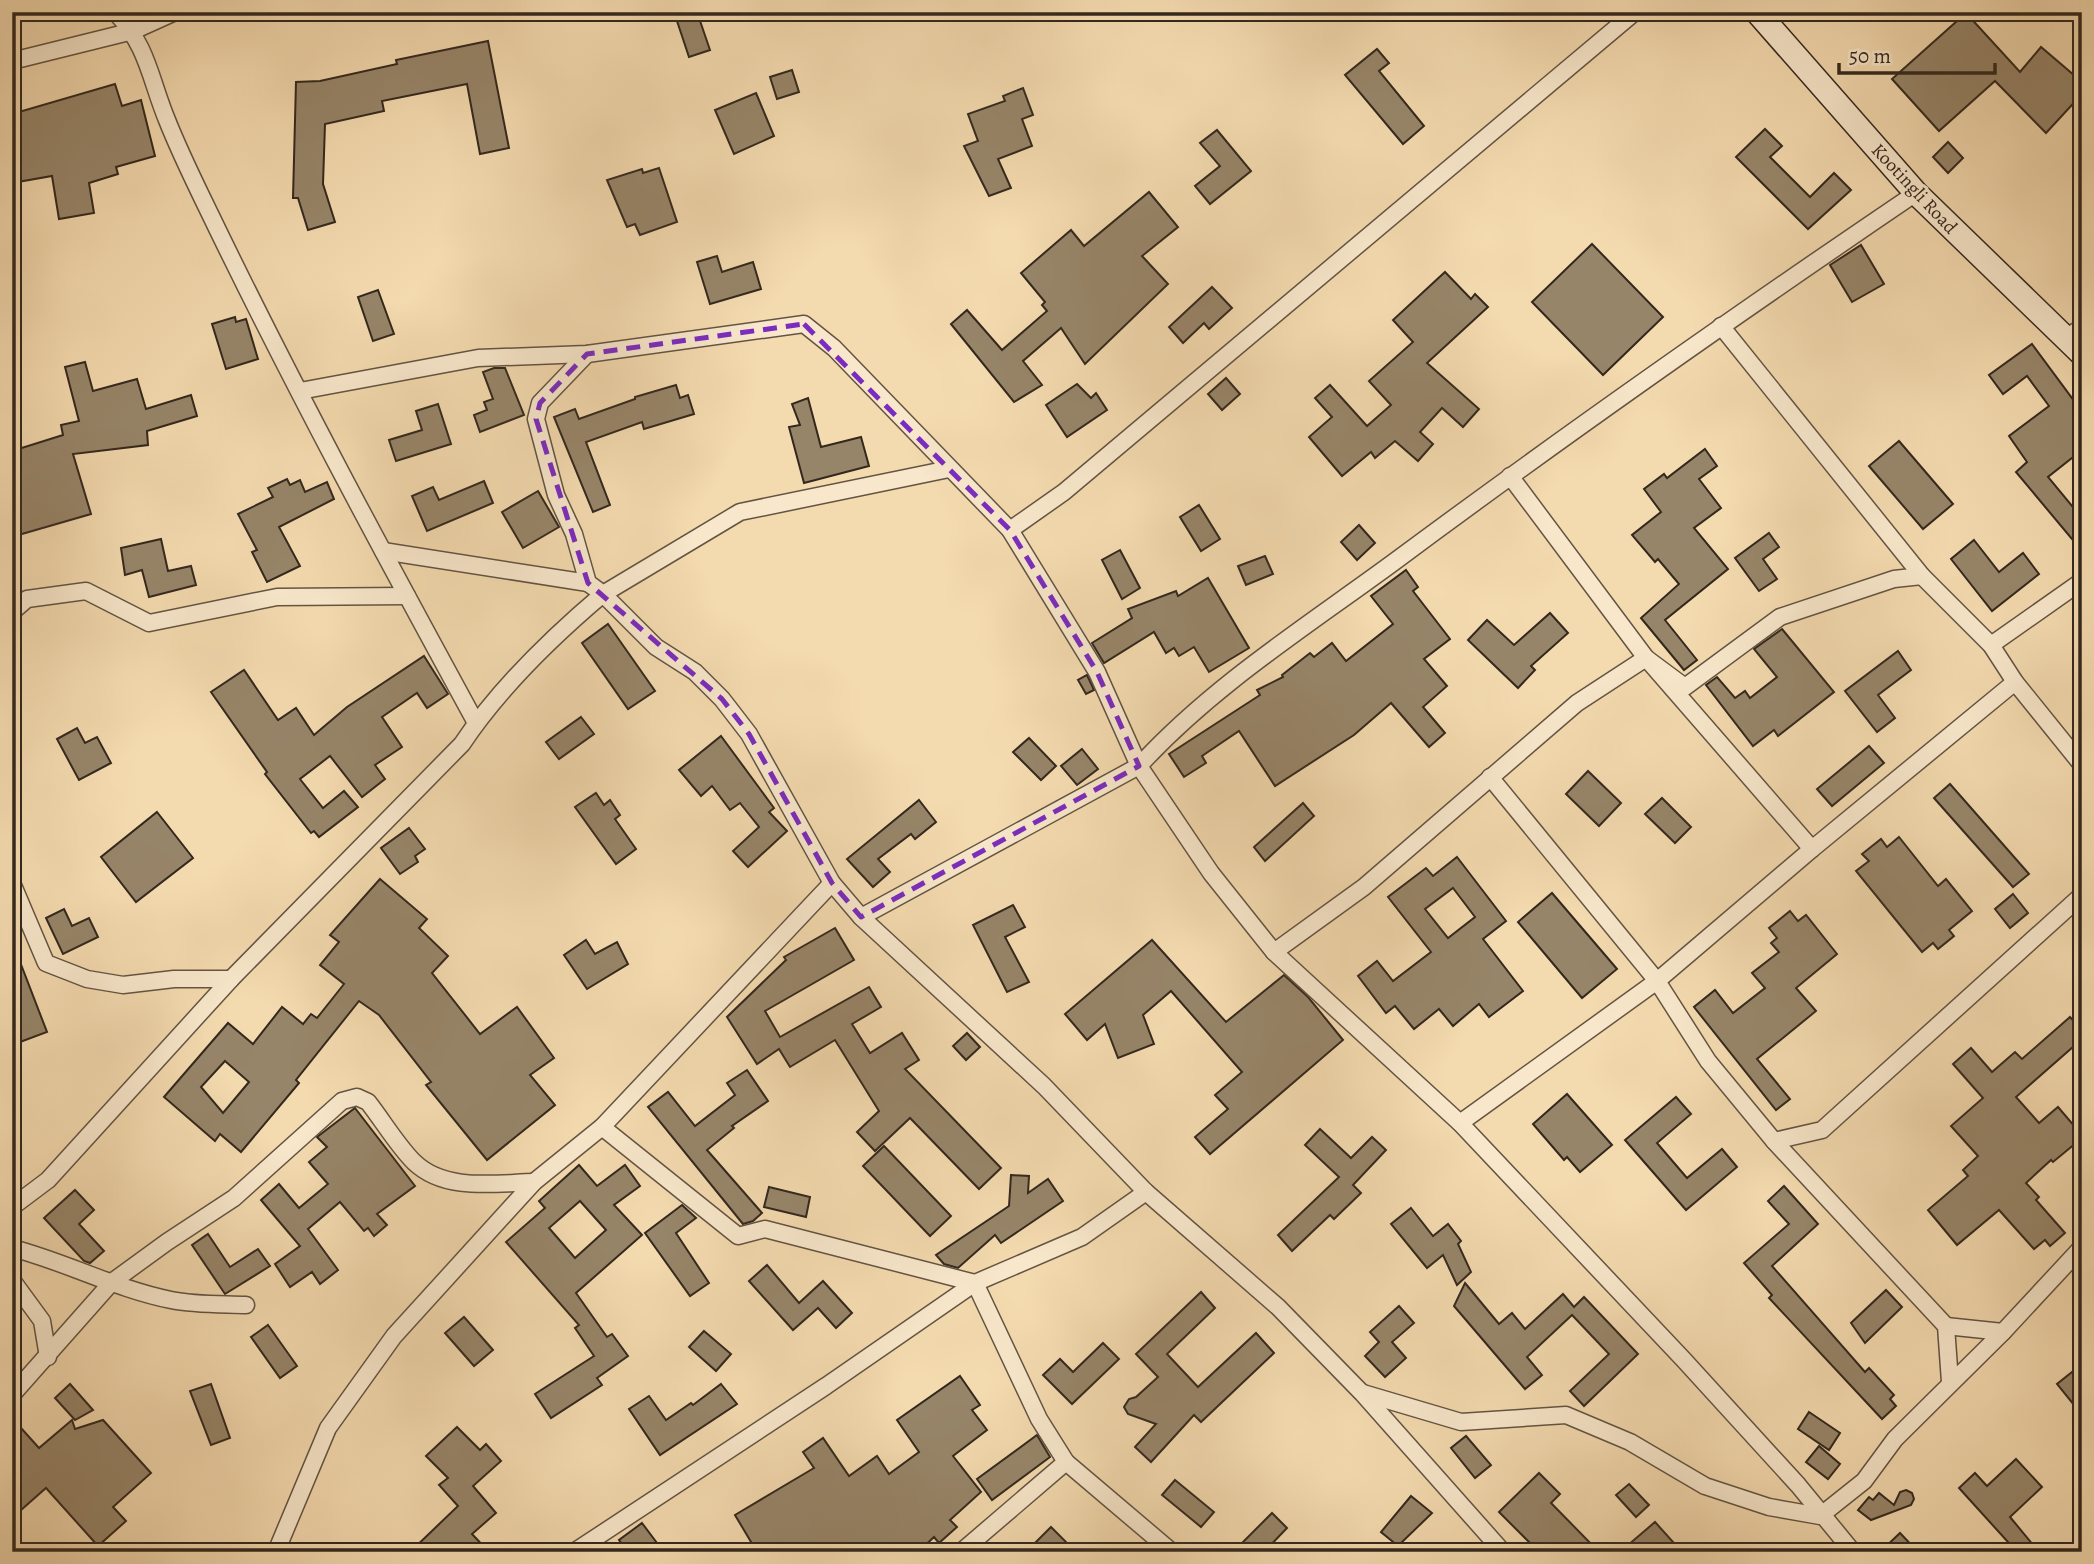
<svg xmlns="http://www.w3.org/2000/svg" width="2094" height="1564" font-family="Alegreya,serif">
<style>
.building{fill:#978569;stroke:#33281e;stroke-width:2;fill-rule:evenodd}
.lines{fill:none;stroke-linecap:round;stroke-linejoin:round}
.street-casing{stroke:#635442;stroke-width:19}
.secondary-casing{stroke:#33281e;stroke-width:26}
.street{stroke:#f8e7cb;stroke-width:16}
.secondary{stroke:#f8e7cb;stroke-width:23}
.marked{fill:none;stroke:#7b2cbf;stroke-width:5;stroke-dasharray:14 9;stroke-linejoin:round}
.labels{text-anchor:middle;stroke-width:6;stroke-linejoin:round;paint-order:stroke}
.street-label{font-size:19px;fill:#33281e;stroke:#f8e7cb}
</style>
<rect width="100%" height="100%" fill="#f4daaf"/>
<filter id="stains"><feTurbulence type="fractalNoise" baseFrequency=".00286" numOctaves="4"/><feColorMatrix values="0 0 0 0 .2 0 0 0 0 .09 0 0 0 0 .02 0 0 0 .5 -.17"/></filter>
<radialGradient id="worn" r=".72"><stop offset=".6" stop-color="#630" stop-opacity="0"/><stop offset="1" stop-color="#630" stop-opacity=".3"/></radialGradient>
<g class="building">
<path d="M674 12H697L710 50 689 57Z"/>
<path d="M1966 13 2020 72 2041 47 2082 82V94L2046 133 1995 81 1939 131 1892 79Z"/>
<path d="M488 41 509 148 480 154 467 84 382 101 384 111 325 124 323 184 335 222 308 230 298 198H293L296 82 320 81 397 64 396 60Z"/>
<path d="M1377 49 1389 63 1379 71 1424 126 1403 144 1345 75Z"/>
<path d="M792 70 799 92 777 99 770 77Z"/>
<path d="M115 84 122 106 141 100 155 156 116 167 118 174 89 183 94 213 59 219 52 176 12 183V114Z"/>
<path d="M1023 88 1033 115 1022 119 1032 146 998 159 1011 188 989 196 964 146 978 141 968 114 1005 101 1003 96Z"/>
<path d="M756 93 774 136 734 154 715 110Z"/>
<path d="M1765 129 1782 146 1770 157 1810 197 1834 173 1851 190 1808 229 1736 157Z"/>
<path d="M1217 130 1251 171 1210 204 1195 186 1220 166 1200 143Z"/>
<path d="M1948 142 1963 158 1948 173 1933 157Z"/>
<path d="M659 168 677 222 640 235 635 224 627 227 607 180 642 169 643 173Z"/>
<path d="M1149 192 1178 227 1142 256 1168 284 1085 364 1061 328 1023 361 1042 385 1014 402 951 324 967 310 1002 350 1047 311 1042 305 1045 302 1021 273 1071 230 1084 246Z"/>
<path d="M1592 244 1663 317 1603 375 1532 302Z"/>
<path d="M1861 245 1884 284 1852 302 1830 265Z"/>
<path d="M717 256 722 272 753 262 761 289 710 304 697 262Z"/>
<path d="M1445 272 1471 299 1475 294 1488 307 1427 363 1479 409 1463 427 1442 408 1420 432 1433 444 1418 461 1395 441 1375 458 1371 452 1342 476 1309 437 1332 417 1315 398 1330 385 1367 426 1391 405 1369 381 1413 342 1393 320Z"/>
<path d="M1212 287 1232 308 1209 329 1204 323 1183 343 1169 327Z"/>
<path d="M378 290 394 334 373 341 358 297Z"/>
<path d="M235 317 236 322 246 319 258 359 226 369 212 324Z"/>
<path d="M2032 344 2072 398 2082 391V450L2048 477 2082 518V551L2016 472 2027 462 2009 436 2049 406 2027 376 2003 394 1989 375Z"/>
<path d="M85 362 93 391 137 379 146 409 191 395 197 416 147 431 148 445 73 454 91 514 15 536 12 527V451L63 435 61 425 79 421 65 367Z"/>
<path d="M494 368H505L524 415 480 432 474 415 487 410 484 402 493 399 483 372Z"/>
<path d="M1226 378 1240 394 1222 410 1208 394Z"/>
<path d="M1077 384 1091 398 1096 393 1107 410 1067 437 1046 405Z"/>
<path d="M676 385 680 398 688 395 694 414 644 429 642 422 586 442 610 505 593 512 554 417 575 409 579 419 635 399V397Z"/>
<path d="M808 398 821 447 861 437 869 466 804 483 789 427 800 425 792 404Z"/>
<path d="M438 404 451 444 396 461 389 440 422 430 416 411Z"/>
<path d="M1899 441 1953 504 1923 529 1869 466Z"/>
<path d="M1705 449 1717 466 1699 479 1721 508 1694 528 1728 569 1665 620 1697 660 1684 670 1641 618 1679 584 1658 559 1655 562 1632 535 1661 512 1644 489 1664 474 1667 478Z"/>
<path d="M287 479 290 485 300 480 305 492 327 482 334 499 279 527 300 566 267 582 252 552 257 550 238 514 273 497 268 488Z"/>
<path d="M484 481 493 503 427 531 412 496 433 487 439 500Z"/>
<path d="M538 491 559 527 523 548 502 512Z"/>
<path d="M1199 505 1220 539 1201 551 1180 517Z"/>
<path d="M1359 525 1375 543 1357 560 1341 542Z"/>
<path d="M1769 533 1779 547 1763 559 1777 579 1759 591 1735 558Z"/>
<path d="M161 539 168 571 191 566 196 585 149 597 142 570 125 575 121 548Z"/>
<path d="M1974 540 1999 572 2023 553 2039 574 1992 611 1951 559Z"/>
<path d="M1120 550 1140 588 1122 599 1102 560Z"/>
<path d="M1265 556 1273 574 1246 585 1238 566Z"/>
<path d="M1406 570 1418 587 1413 591 1450 639 1424 659 1447 686 1423 707 1445 733 1429 747 1391 703 1354 735 1275 786 1239 731 1202 756 1206 763 1184 777 1169 754 1260 695 1257 690 1283 677 1282 675 1310 653 1314 657 1332 643 1346 661 1393 624 1371 596Z"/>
<path d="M1208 578 1249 648 1209 672 1194 647 1179 656 1174 648 1166 653 1154 632 1104 663 1092 643 1132 618 1128 609 1176 591 1178 596Z"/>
<path d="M1550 613 1568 633 1531 666 1535 670 1518 688 1468 640 1487 620 1514 645Z"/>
<path d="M608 624 655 691 628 709 582 643Z"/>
<path d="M1782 629 1834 692 1778 736 1774 730 1753 746 1706 685 1717 677 1735 698 1745 691 1750 698 1777 677 1754 649Z"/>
<path d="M1898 651 1911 670 1878 695 1895 718 1877 732 1845 691Z"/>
<path d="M424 656 448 694 427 708 417 693 382 717 402 747 375 765 385 779 362 797 330 756 300 779 323 808 344 791 358 807 319 837 314 831 311 833 265 774 267 772 211 692 244 670 278 720 296 708 314 735 347 707Z"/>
<path d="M1087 675 1094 690 1086 694 1078 680Z"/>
<path d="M581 717 594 734 559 759 546 742Z"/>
<path d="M77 728 85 743 97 737 111 763 79 780 57 739Z"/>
<path d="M721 736 774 808 769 812 787 831 748 867 733 851 759 827 740 803 730 810 712 786 701 796 679 770Z"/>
<path d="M1029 738 1056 766 1041 780 1013 752Z"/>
<path d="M1869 746 1884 763 1832 806 1817 789Z"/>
<path d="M1082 749 1098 769 1077 785 1061 766Z"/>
<path d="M1588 771 1621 803 1599 826 1566 794Z"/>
<path d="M1950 784 2029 874 2013 887 1934 798Z"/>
<path d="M596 793 604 805 610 800 620 815 615 819 636 849 616 864 575 807Z"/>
<path d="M1662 798 1691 827 1675 843 1645 814Z"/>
<path d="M919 800 936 822 915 839 911 834 878 859 890 872 873 887 847 859Z"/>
<path d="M1303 803 1314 816 1265 861 1254 847Z"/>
<path d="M157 812 193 858 136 902 101 857Z"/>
<path d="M409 828 425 849 415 856 418 862 400 874 381 848Z"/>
<path d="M1899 837 1938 886 1946 879 1972 911 1949 930 1954 936 1938 949 1933 943 1922 952 1856 871 1869 861 1862 854 1881 839 1887 847Z"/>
<path d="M1457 857 1506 921 1483 939 1523 991 1489 1017 1479 1004 1453 1026 1439 1009 1414 1029 1395 1006 1386 1013 1358 976 1377 961 1393 981 1431 952 1388 897 1426 868 1433 876ZM1453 888 1475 917 1448 938 1425 909Z"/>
<path d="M380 879 427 919 419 928 448 956 432 973 480 1034 517 1007 554 1058 530 1075 555 1105 487 1160 426 1085 431 1082 379 1015 359 1001 296 1080 299 1083 241 1152 220 1134 215 1141 164 1097 228 1023 253 1044 282 1007 303 1024 311 1014 317 1018 344 984 320 965 339 942 330 935ZM225 1061 249 1082 223 1113 201 1087Z"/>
<path d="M1552 893 1617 969 1582 998 1518 922Z"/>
<path d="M2013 894 2028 913 2010 928 1995 909Z"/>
<path d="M1013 905 1025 927 1005 937 1029 982 1007 992 973 925Z"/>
<path d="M64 909 72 926 89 918 98 937 63 954 46 918Z"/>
<path d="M1790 911 1798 921 1806 915 1837 954 1796 988 1816 1011 1757 1059 1790 1099 1776 1110 1694 1007 1715 990 1733 1013 1765 988 1752 973 1779 952 1771 943 1777 938 1769 928Z"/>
<path d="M835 928 854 960 765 1011 780 1037 869 987 881 1007 852 1024 870 1053 902 1033 919 1060 905 1069 1001 1168 979 1189 910 1118 875 1151 857 1132 879 1111 835 1040 790 1067 779 1049 757 1064 727 1017 786 960 784 957Z"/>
<path d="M586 940 595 954 617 942 628 964 587 989 564 955Z"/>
<path d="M1152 940 1226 1022 1284 975 1308 997 1343 1040 1210 1154 1195 1137 1228 1109 1215 1095 1242 1072 1171 991 1143 1015 1154 1044 1118 1058 1105 1024 1087 1040 1065 1014Z"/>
<path d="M12 941 47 1032 12 1045Z"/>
<path d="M2070 1017 2082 1030V1039L2016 1097 2039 1123 2058 1107 2082 1135V1138L2053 1162 2051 1160 2026 1183 2039 1197 2036 1200 2065 1233 2050 1246 2045 1240 2034 1249 1999 1210 1957 1245 1928 1210 1968 1176 1963 1170 1978 1156 1951 1126 1983 1098 1953 1064 1971 1048 1992 1072 2015 1052 2022 1059Z"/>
<path d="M967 1033 980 1047 966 1060 953 1046Z"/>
<path d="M747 1070 768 1101 732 1126 734 1128 707 1150 762 1213 753 1221 743 1224 648 1107 668 1092 695 1126 735 1095 727 1083Z"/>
<path d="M1567 1094 1612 1145 1580 1172 1567 1157 1564 1160 1533 1124Z"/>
<path d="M1676 1097 1691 1114 1657 1143 1687 1178 1722 1149 1737 1167 1686 1210 1625 1140Z"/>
<path d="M355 1108 415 1186 377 1214 387 1225 374 1236 368 1228 364 1231 340 1202 308 1229 338 1270 320 1284 312 1272 290 1287 275 1264 300 1246 261 1200 279 1184 299 1208 328 1184 309 1162 327 1147 317 1137Z"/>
<path d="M1320 1129 1351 1158 1372 1137 1386 1150 1353 1185 1361 1193 1334 1219 1330 1215 1292 1251 1278 1235 1339 1177 1305 1145Z"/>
<path d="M884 1146 951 1216 930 1236 863 1166Z"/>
<path d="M579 1165 597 1186 625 1165 640 1186 614 1205 642 1235 576 1293 607 1337 612 1334 628 1356 597 1378 602 1385 551 1418 535 1394 594 1356 575 1328 579 1325 506 1242 545 1208 539 1201ZM580 1201 606 1230 575 1258 549 1228Z"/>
<path d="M1011 1175 1029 1176 1028 1193 1048 1179 1063 1201 1001 1243 995 1235 958 1268 944 1264 936 1255 1009 1206Z"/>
<path d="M1784 1186 1818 1224 1772 1266 1865 1372 1869 1368 1894 1395 1890 1399 1896 1406 1882 1419 1769 1298 1772 1295 1744 1263 1789 1224 1768 1201Z"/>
<path d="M769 1187 810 1197 806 1217 764 1207Z"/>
<path d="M75 1190 94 1210 79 1224 104 1251 90 1263 84 1261 44 1218Z"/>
<path d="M682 1205 696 1218 676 1233 709 1283 690 1296 645 1233Z"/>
<path d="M1411 1208 1433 1236 1448 1224 1461 1241 1458 1244 1471 1272 1457 1285 1443 1255 1427 1268 1391 1224Z"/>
<path d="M208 1234 230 1267 258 1249 270 1266 225 1294 192 1245Z"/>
<path d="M767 1265 799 1303 823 1281 852 1313 836 1328 818 1308 793 1330 749 1281Z"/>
<path d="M1465 1283 1499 1324 1512 1313 1525 1329 1563 1294 1574 1307 1584 1297 1638 1354 1584 1406 1570 1391 1609 1354 1572 1315 1527 1357 1542 1375 1525 1389 1454 1306Z"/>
<path d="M1886 1290 1902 1307 1865 1343 1851 1323Z"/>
<path d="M1201 1292 1215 1308 1167 1354 1198 1387 1256 1333 1274 1353 1201 1422 1194 1415 1151 1462 1135 1447 1156 1424 1128 1414 1124 1407 1129 1399 1136 1397 1158 1377 1136 1354Z"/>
<path d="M1399 1306 1414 1323 1392 1342 1406 1358 1385 1377 1365 1356 1379 1342 1370 1332Z"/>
<path d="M464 1317 493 1350 474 1366 445 1333Z"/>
<path d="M268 1325 297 1366 280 1378 251 1337Z"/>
<path d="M704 1331 731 1354 716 1371 689 1347Z"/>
<path d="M1103 1343 1119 1359 1072 1404 1043 1375 1060 1359 1073 1372Z"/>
<path d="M2082 1364V1415L2057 1384Z"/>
<path d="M960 1376 980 1405 972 1410 987 1430 953 1456 981 1492 950 1520 957 1527 939 1543 934 1537 918 1552H757L735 1515 814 1468 803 1452 823 1438 849 1476 877 1456 889 1474 919 1452 897 1420Z"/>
<path d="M70 1384 93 1410 75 1420 55 1398Z"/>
<path d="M211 1384 230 1438 211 1445 190 1391Z"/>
<path d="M721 1384 737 1404 660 1455 629 1409 649 1396 666 1420 691 1403 693 1405Z"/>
<path d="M1809 1412 1840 1433 1829 1450 1798 1429Z"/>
<path d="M12 1418 39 1448 72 1420 75 1429 103 1420 151 1473 113 1507 126 1521 98 1546 46 1488 12 1518Z"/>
<path d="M457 1427 480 1450 486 1444 501 1461 473 1486 496 1513 472 1534 489 1552H410L458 1506 439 1485 448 1478 426 1456Z"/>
<path d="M1037 1435 1050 1457 992 1500 977 1479Z"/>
<path d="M1466 1436 1491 1465 1475 1478 1451 1448Z"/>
<path d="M1819 1446 1840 1464 1828 1479 1806 1462Z"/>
<path d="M2016 1459 2042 1487 2010 1517 2039 1552H2017L1959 1488 1975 1473 1987 1486Z"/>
<path d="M1539 1473 1560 1494 1551 1503 1599 1552H1539L1499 1512Z"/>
<path d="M1175 1480 1214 1512 1201 1527 1162 1495Z"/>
<path d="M1629 1484 1649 1505 1636 1517 1616 1495Z"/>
<path d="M1906 1490 1912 1493 1914 1499 1911 1505 1871 1520 1858 1510 1869 1497 1873 1500 1879 1493 1894 1505 1900 1492Z"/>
<path d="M1411 1496 1432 1513 1398 1546 1381 1532Z"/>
<path d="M1272 1513 1287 1528 1264 1552H1253L1243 1542Z"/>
<path d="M1655 1522 1682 1552H1620Z"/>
<path d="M642 1523 657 1543 646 1552H628L619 1540Z"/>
<path d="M1051 1527 1067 1543 1059 1552H1026Z"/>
<path d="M1900 1533 1918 1552H1880Z"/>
</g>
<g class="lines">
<defs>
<g id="street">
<path d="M115 12C148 46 150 79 167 120 180 153 196 185 211 216 294 388 385 556 476 723"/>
<path d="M12 61 133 31 175 12"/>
<path d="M1721 326 1922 576 1991 645 2015 682 2082 765"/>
<path d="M2066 338 2082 327"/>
<path d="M587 354 540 403 536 419 556 495 574 534 588 583 603 594 740 512 949 469"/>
<path d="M300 391 478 358 587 354 804 324 834 348 1010 530 1097 672 1139 766 1211 873 1274 952 1364 887 1577 703 1646 658 1685 687 1780 617 1894 579 1922 576"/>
<path d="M1510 476 1646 658 1812 849 2015 682"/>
<path d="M1010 530 1064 492 1635 12"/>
<path d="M383 551 588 583"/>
<path d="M12 612 27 599 86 591 149 623 277 597 407 596"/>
<path d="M1991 645 2082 581"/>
<path d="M1812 849 1657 981 1708 1061 1774 1141 1946 1326 1950 1382"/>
<path d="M12 883 46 963 87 979 123 985 174 979H231"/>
<path d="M861 917 1139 766C1212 686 1307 626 1394 562 1565 435 1739 313 1916 193"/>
<path d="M1274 952 1460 1123 1683 1359 1798 1485 1853 1552"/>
<path d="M1460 1123 1657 981 1490 777"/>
<path d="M602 1127 738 1236 765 1229 975 1283 1039 1419 1066 1462 1172 1552"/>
<path d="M1774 1141 1822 1130 2082 895"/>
<path d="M12 1207 48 1180 231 979 462 744C500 687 551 638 603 594L656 647 695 672 722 699 749 734 832 883 861 917 1044 1086 1146 1192 1278 1307 1362 1393 1503 1552"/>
<path d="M12 1248C66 1262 116 1289 171 1300 195 1305 222 1304 246 1305"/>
<path d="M12 1280 42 1321 48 1357"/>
<path d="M1946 1326 2003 1332"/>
<path d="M1363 1393 1461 1422 1566 1415 1630 1442 1705 1486 1769 1507 1820 1516 1864 1481 1895 1439 2003 1332 2082 1247"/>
<path d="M12 1395 112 1282 167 1242 234 1198 342 1101 357 1097 368 1102C383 1121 397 1145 414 1162 445 1192 495 1183 534 1182"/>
<path d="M276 1552 328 1428 394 1336 534 1182 602 1127 832 883"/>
<path d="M574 1552 826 1386 975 1283 1082 1237 1146 1192"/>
<path d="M961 1552 1066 1462"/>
</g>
<path id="secondary" d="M1757 12 1916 193 2082 354"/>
</defs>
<use href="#street" class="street-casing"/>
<use href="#secondary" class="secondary-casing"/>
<use href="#street" class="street"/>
<use href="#secondary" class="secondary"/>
</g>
<path class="marked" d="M804 324 1010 530 1097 672 1139 766 861 917 832 883 749 734 722 699 588 583 536 419 540 403 587 354Z"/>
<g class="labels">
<g class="street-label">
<text transform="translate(1915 188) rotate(47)" y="7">Kootingli Road</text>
</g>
</g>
<rect width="2094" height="1564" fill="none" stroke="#f4daaf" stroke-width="42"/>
<rect x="14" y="14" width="2066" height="1536" fill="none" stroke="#33281e" stroke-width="3.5"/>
<rect x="21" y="21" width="2052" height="1522" fill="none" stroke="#33281e" stroke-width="2"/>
<path d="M1839 63v10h156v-10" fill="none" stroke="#33281e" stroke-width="3.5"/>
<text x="1849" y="63" font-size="21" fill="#33281e" stroke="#f8e7cb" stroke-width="5" paint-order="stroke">50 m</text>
<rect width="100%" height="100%" filter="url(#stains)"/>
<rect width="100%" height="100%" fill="url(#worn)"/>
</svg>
